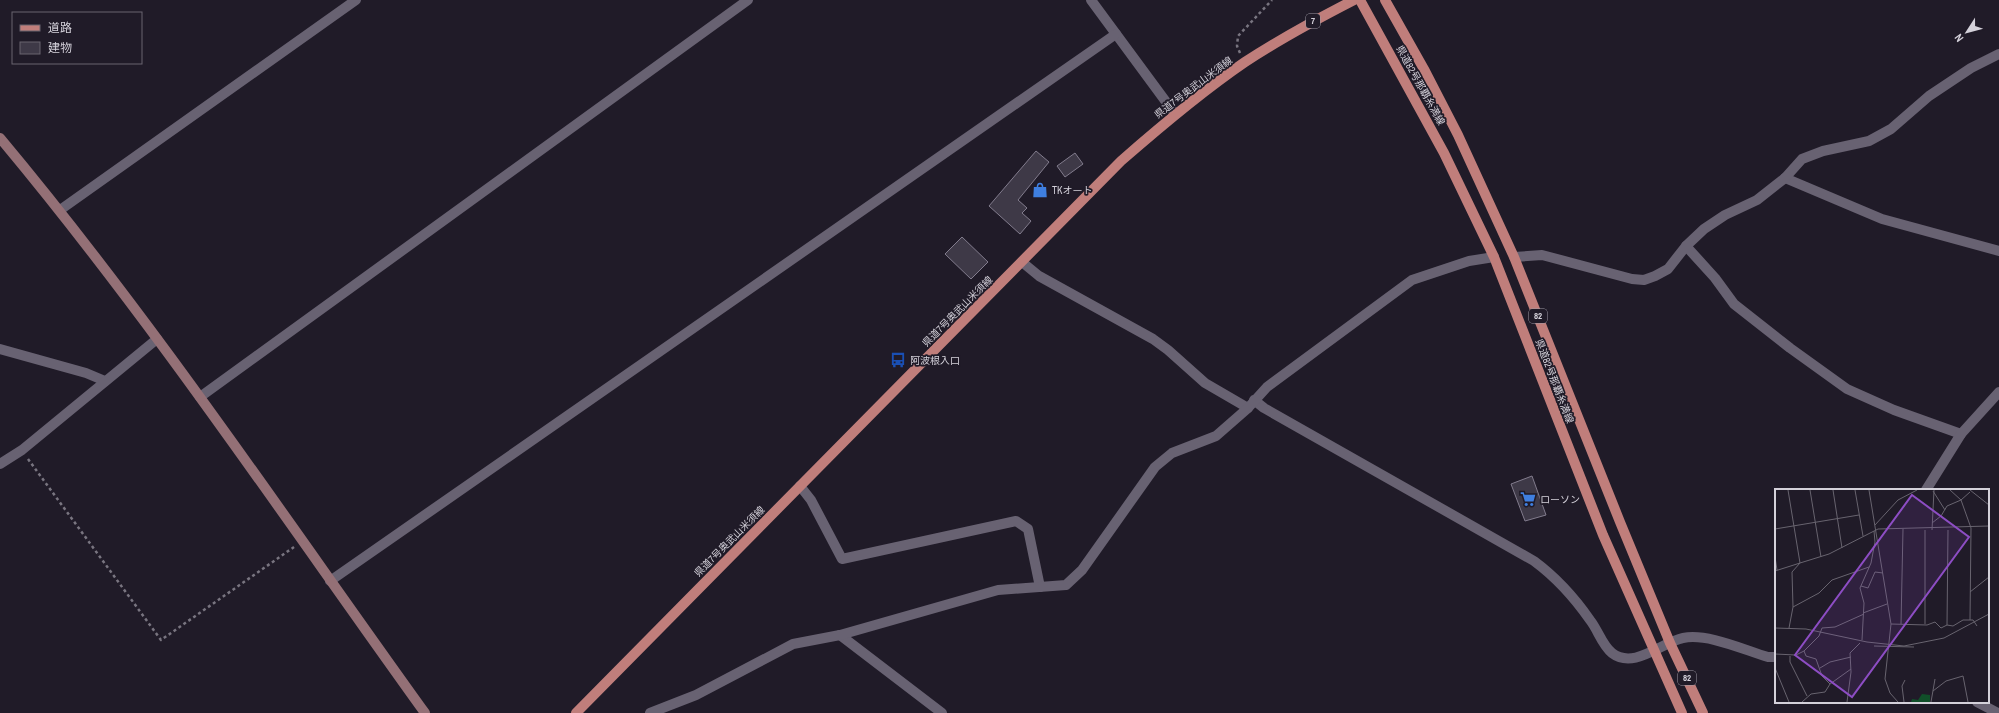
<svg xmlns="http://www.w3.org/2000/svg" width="1999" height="713" font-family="'Archivo Narrow','Noto Sans JP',sans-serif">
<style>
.building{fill:#3e3947;stroke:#827c8d}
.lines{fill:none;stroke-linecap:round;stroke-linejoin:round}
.path{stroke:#797580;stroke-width:2.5;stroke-dasharray:3 3;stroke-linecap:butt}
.street{stroke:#686272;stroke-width:10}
.secondary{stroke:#947076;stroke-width:10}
.primary{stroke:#c07e7b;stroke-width:10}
.labels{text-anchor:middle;stroke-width:3.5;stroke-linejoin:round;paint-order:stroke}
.shield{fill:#201b28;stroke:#9e9aa5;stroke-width:1}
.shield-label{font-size:9px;font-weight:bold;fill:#d4d1da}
.street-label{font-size:10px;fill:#d4d1da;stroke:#201b28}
.poi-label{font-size:10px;fill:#d4d1da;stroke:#201b28;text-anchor:start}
.inset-road{fill:none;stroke:#68646f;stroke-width:1}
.view{fill:#8d4dc4;fill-opacity:0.15;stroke:#8d4dc4;stroke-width:2}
.inset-edge{fill:none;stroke:#d4d1da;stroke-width:2}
</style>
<rect width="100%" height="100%" fill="#201b28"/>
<g class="building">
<path d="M1036 151 1049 162 1018 200 1027 208 1022 213 1031 221 1020 234 989 206Z"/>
<path d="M1075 153 1083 164 1065 177 1057 166Z"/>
<path d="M962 237 988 262 971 279 945 254Z"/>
<path d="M1532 476 1546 515 1525 521 1511 484Z"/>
</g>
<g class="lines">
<g class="path">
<path d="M1240 53 1237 46 1238 36 1272 0"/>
<path d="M28 459 161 640 294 547"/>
</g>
<g class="street">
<path d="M1091 0 1175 114"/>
<path d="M1785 178 1882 219 1999 251"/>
<path d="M60 210 356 0"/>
<path d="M1686 246 1715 278 1734 304 1790 348 1847 389 1894 410 1961 434"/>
<path d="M1514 257 1542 255 1632 279 1644 280 1655 276 1668 269 1686 246 1704 229 1725 215 1757 200 1785 178 1802 159 1823 151 1869 141 1891 129 1929 96 1971 68 1999 54"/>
<path d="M1022 262 1039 276 1153 339 1168 350 1205 383 1248 408"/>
<path d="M0 349 86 373 105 381"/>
<path d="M200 397 748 0"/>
<path d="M1254 400 1264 408 1534 561C1557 578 1574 597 1590 620 1598 630 1602 645 1612 653 1634 670 1662 642 1683 638 1708 633 1744 650 1768 657H1776"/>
<path d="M0 464 22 450 157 339"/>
<path d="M800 486 811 500 842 559 1016 521 1028 529 1040 587"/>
<path d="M1926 490 1961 434 1999 392"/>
<path d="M330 581 1116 34"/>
<path d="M840 635 942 713"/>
<path d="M1977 702 1998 713"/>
<path d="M650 713 696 695 793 644 840 635 998 590 1066 585 1082 570 1155 467 1172 453 1216 436 1248 408 1267 387 1412 280 1469 261 1494 257"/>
</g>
<path class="secondary" d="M0 138C153 321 286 520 425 713"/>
<g class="primary">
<path d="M1360 0 1444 153 1494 257 1603 535 1682 713"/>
<path d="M1385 0 1425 71 1458 135 1514 257 1620 522 1670 643 1703 713"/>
<path d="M576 713 1121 161C1161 126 1201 92 1245 62 1280 39 1317 19 1354 0"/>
</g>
</g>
<defs>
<symbol id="shop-bare" viewBox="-9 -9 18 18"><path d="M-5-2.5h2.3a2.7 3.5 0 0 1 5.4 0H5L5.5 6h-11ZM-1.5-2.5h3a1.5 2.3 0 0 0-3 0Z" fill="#3f7fe0" stroke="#201b28" stroke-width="2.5" paint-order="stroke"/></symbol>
<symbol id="bus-bare" viewBox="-9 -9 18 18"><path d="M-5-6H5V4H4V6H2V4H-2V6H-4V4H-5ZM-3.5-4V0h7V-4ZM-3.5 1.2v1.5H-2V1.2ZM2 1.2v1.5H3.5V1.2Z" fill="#1a4fb4" stroke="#201b28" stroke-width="2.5" paint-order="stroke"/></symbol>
<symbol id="supermarket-bare" viewBox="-9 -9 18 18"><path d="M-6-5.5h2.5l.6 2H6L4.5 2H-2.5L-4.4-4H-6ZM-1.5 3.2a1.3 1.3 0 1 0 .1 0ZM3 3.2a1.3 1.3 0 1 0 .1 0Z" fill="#3f7fe0" stroke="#201b28" stroke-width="2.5" paint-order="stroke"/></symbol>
</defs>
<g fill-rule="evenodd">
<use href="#shop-bare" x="1029" y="179" width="22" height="22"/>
<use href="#bus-bare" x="887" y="349" width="22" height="22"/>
<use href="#supermarket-bare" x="1517" y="488" width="22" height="22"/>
</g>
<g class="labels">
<g class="shield">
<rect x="1306" y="14" width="14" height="14" rx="3"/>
<rect x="1529" y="309" width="18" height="14" rx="3"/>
<rect x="1678" y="671" width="18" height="14" rx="3"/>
</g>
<g class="shield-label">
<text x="1313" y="24">7</text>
<text x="1538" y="319">82</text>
<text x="1687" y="681">82</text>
</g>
<g class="street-label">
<text transform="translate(1421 85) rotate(61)" y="4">県道82号那覇糸満線</text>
<text transform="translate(1193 87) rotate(-37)" y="4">県道7号奥武山米須線</text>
<text transform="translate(957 311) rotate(-45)" y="4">県道7号奥武山米須線</text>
<text transform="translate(1555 381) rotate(69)" y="4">県道82号那覇糸満線</text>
<text transform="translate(729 541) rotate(-45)" y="4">県道7号奥武山米須線</text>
</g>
<g class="poi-label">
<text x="1052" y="194">TKオート</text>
<text x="910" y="364">阿波根入口</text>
<text x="1540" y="503">ローソン</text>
</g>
</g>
<g transform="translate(1775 489)">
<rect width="214" height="214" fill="#201b28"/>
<path d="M147 205 155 206V213H136L137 210 143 211Z" fill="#104f29"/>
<path class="inset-road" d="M35 1 46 68M58 1 67 59M80 1 88 47M94 1 116 135 110 190 115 204 123 213M175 1 186 11 196 39 195 131M195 1 214 16M158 2 170 21M157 34 166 27 172 17 186 11 195 3M100 36 123 11 142 1M0 40 84 26M157 41 159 1M0 68 2 81M0 82 25 74 13 1M86 97 93 99 100 83 108 84M195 103 214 88M18 118 44 104 57 91 94 78M88 124 112 115M116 135 152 136 160 133 166 139 172 136 178 137 188 131H198L202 137M126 135 128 40M150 135V41M172 136 173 41M0 139 31 140 92 153 129 157 169 149 214 125M14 139 18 118 17 83 25 74 54 65 103 40 214 37M87 151 89 114 85 99 96 74 100 53 99 42M99 157 139 158M29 162 31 167 41 170 47 187 55 195M0 165 21 166 29 162 44 147 47 139 60 138 89 125M15 167V173L32 207M0 179 14 213M45 179 55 173 76 168M158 202 171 192 188 187 193 213M27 213 36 205 50 203 55 195 76 180M72 213 76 183 75 164 85 154M129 213 127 197 130 191M156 213 160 190"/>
<path class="view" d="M137 6 194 48 77 208 20 166Z"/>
<rect width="214" height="214" class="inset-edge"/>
</g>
<rect x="12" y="12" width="130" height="52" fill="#201b28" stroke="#68646f"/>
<rect x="20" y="25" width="20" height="6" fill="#c07e7b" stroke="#68646f"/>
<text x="48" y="32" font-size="12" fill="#d4d1da">道路</text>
<rect x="20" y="42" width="20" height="12" fill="#3e3947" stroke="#68646f"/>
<text x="48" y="52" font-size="12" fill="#d4d1da">建物</text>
<g transform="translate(1967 32) rotate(234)" stroke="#201b28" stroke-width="3" paint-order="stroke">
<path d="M0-3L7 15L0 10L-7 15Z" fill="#d4d1da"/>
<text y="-6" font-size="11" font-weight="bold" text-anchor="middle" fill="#d4d1da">N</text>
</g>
</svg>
